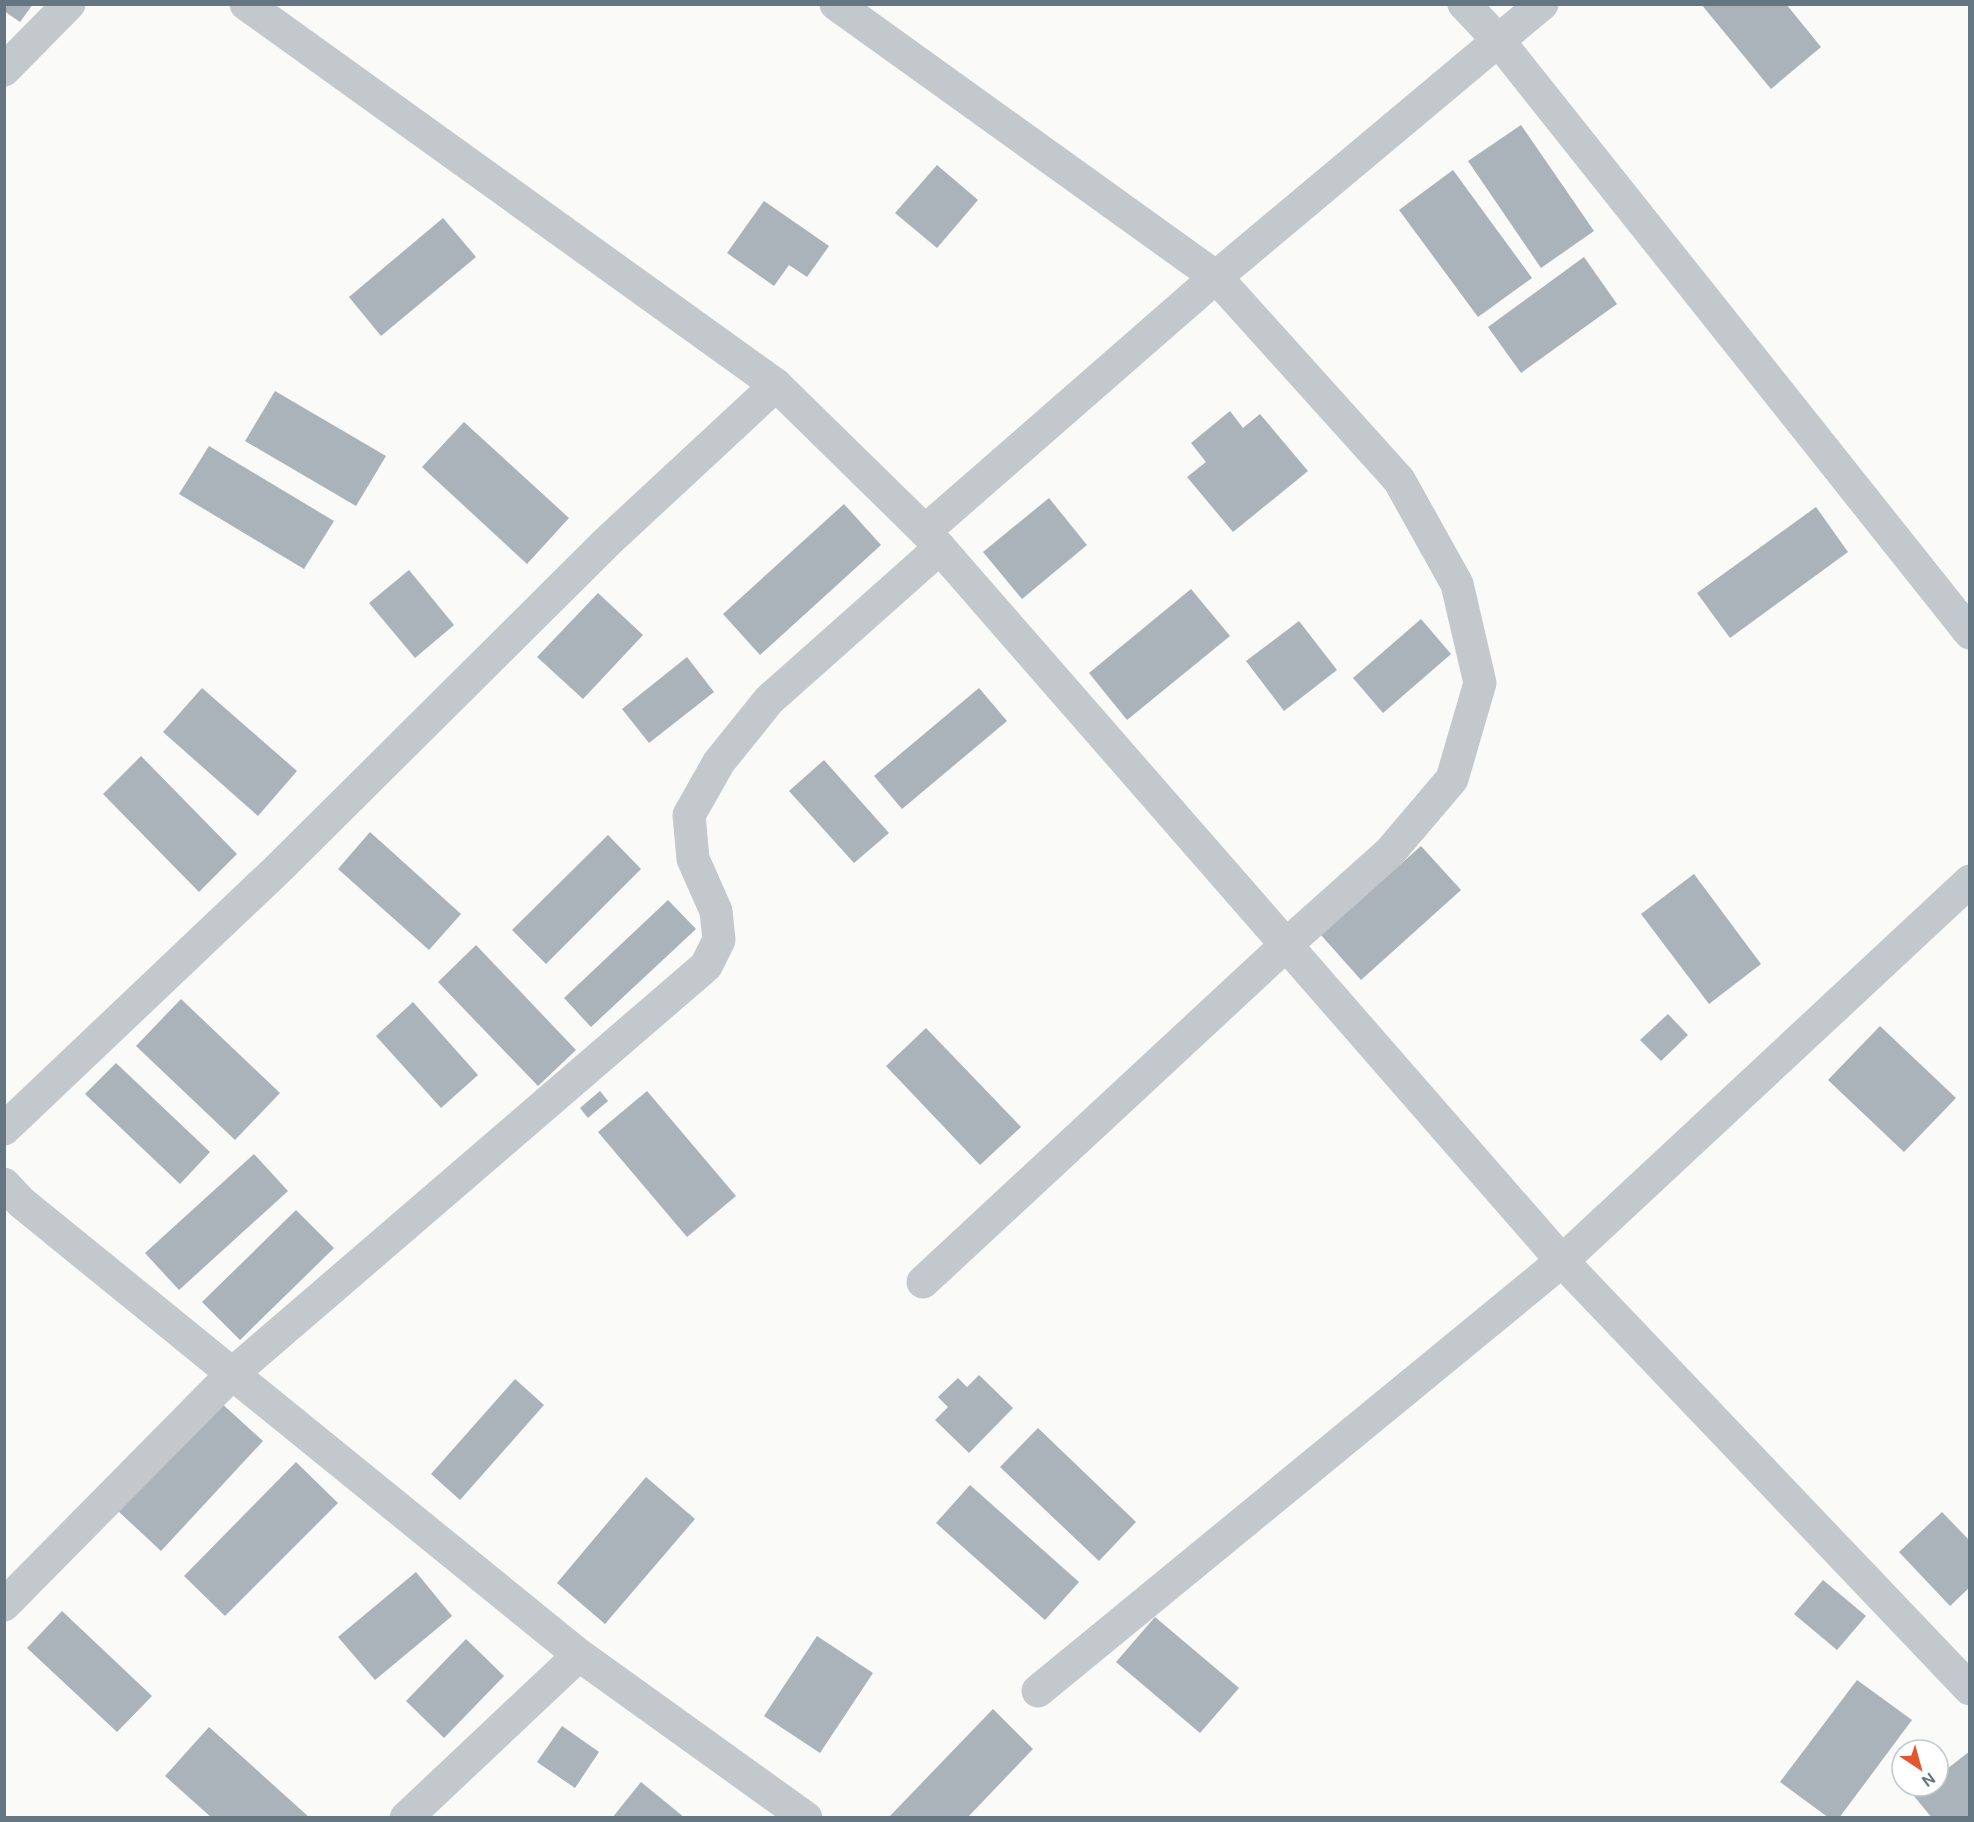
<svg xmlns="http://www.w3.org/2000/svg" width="1974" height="1822" font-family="'DM Sans',sans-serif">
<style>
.building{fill:#aab3b9}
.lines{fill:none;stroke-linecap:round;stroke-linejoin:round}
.street{stroke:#c3c8cc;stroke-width:33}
</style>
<rect width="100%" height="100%" fill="#fafaf8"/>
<g class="building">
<path d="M4 4H33L20 22 4 11Z"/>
<path d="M1701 4H1786L1821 47 1771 89Z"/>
<path d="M1521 125 1594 231 1541 268 1468 161Z"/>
<path d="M937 165 978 200 937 248 895 213Z"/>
<path d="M1453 170 1532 278 1478 317 1399 210Z"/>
<path d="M764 201 829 246 807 277 789 265 774 286 727 253Z"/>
<path d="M443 218 476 257 381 336 349 297Z"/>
<path d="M1584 257 1617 304 1521 373 1488 327Z"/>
<path d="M275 391 386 456 356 506 245 441Z"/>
<path d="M1230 411 1243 428 1260 414 1308 471 1233 532 1187 477 1206 462 1191 443Z"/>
<path d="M464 422 569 518 527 564 422 467Z"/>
<path d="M209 446 334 521 304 569 179 494Z"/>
<path d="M1049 498 1087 545 1022 599 983 552Z"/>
<path d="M844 504 881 545 760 655 723 614Z"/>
<path d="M1816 507 1848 552 1730 638 1697 593Z"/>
<path d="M409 570 454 625 415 658 369 603Z"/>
<path d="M1191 589 1230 636 1127 720 1089 673Z"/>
<path d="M598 593 643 635 583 699 537 657Z"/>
<path d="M1421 619 1451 654 1383 713 1353 678Z"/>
<path d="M1299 621 1337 670 1284 711 1246 661Z"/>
<path d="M687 657 714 692 649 743 622 709Z"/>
<path d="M202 688 297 771 258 816 163 732Z"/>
<path d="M979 688 1007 721 902 809 874 776Z"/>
<path d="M141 756 237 854 199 892 103 794Z"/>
<path d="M824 760 889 833 854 863 789 791Z"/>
<path d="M370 832 461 914 429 950 338 869Z"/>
<path d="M608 835 641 869 546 964 512 930Z"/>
<path d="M1421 846 1461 890 1361 980 1321 935Z"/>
<path d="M1694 874 1761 964 1709 1004 1641 914Z"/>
<path d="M668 900 696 929 591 1027 564 998Z"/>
<path d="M476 945 576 1050 538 1086 438 982Z"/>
<path d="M181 999 280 1093 235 1140 136 1046Z"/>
<path d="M413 1002 478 1075 441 1108 376 1036Z"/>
<path d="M1668 1014 1688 1035 1661 1061 1640 1040Z"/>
<path d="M1880 1026 1956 1098 1904 1152 1828 1080Z"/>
<path d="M926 1028 1021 1127 980 1165 886 1066Z"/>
<path d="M116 1063 210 1152 180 1184 85 1094Z"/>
<path d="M600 1091 608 1101 588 1118 580 1108Z"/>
<path d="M647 1091 736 1196 687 1237 598 1132Z"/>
<path d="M254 1154 288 1191 179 1290 145 1253Z"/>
<path d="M296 1210 334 1248 240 1340 202 1302Z"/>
<path d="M979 1375 1013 1408 969 1453 935 1420 948 1407 938 1397 958 1378 967 1387Z"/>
<path d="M515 1379 544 1405 460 1500 431 1474Z"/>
<path d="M219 1401 263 1441 161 1551 118 1511Z"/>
<path d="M1038 1428 1136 1522 1099 1561 1000 1467Z"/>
<path d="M296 1462 338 1503 225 1616 184 1576Z"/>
<path d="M646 1477 695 1519 605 1624 557 1583Z"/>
<path d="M970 1485 1079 1582 1045 1620 936 1523Z"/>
<path d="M1942 1512 1970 1541V1587L1950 1606 1899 1552Z"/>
<path d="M416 1572 452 1616 375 1680 338 1637Z"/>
<path d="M1823 1580 1866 1616 1837 1650 1794 1614Z"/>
<path d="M62 1611 152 1696 117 1732 27 1648Z"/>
<path d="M1155 1617 1239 1688 1200 1733 1116 1662Z"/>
<path d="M817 1636 873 1673 820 1753 764 1716Z"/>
<path d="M466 1639 504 1676 444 1738 406 1701Z"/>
<path d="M1857 1680 1912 1720 1839 1818H1829L1780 1782Z"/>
<path d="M993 1709 1033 1749 967 1818H888Z"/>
<path d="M562 1726 599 1752 575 1788 537 1762Z"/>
<path d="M209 1727 310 1818H212L165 1776Z"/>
<path d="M1970 1751V1818H1932L1914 1796 1926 1786H1938V1776Z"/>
<path d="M641 1782 685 1818H612Z"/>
</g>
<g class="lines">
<g class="street">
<path d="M246 4 776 385 925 531 1562 1261 1970 1689"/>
<path d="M836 4 1216 277 1399 480 1457 584 1480 683 1452 779 1390 852 1286 945 923 1282"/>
<path d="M1464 4 1498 40 1970 633"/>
<path d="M4 70 69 4"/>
<path d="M925 531 1216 277 1542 4"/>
<path d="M4 1129 280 867 607 542 776 385"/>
<path d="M4 1184 22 1203 579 1655 806 1818"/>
<path d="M4 1605 232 1374 706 966 719 940 716 911 693 859 689 815 719 762 769 700 940 548"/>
<path d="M1038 1691 1562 1261 1970 881"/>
<path d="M406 1818 579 1655"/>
</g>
</g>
<rect width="1974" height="1822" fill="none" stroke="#657683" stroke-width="12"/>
<g transform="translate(1920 1768) rotate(144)"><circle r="28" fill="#ffffff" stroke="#c1c8cd" stroke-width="1.5"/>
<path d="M0-4.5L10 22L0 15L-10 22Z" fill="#e4572e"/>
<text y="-9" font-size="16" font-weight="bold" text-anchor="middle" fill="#657683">N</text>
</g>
</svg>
